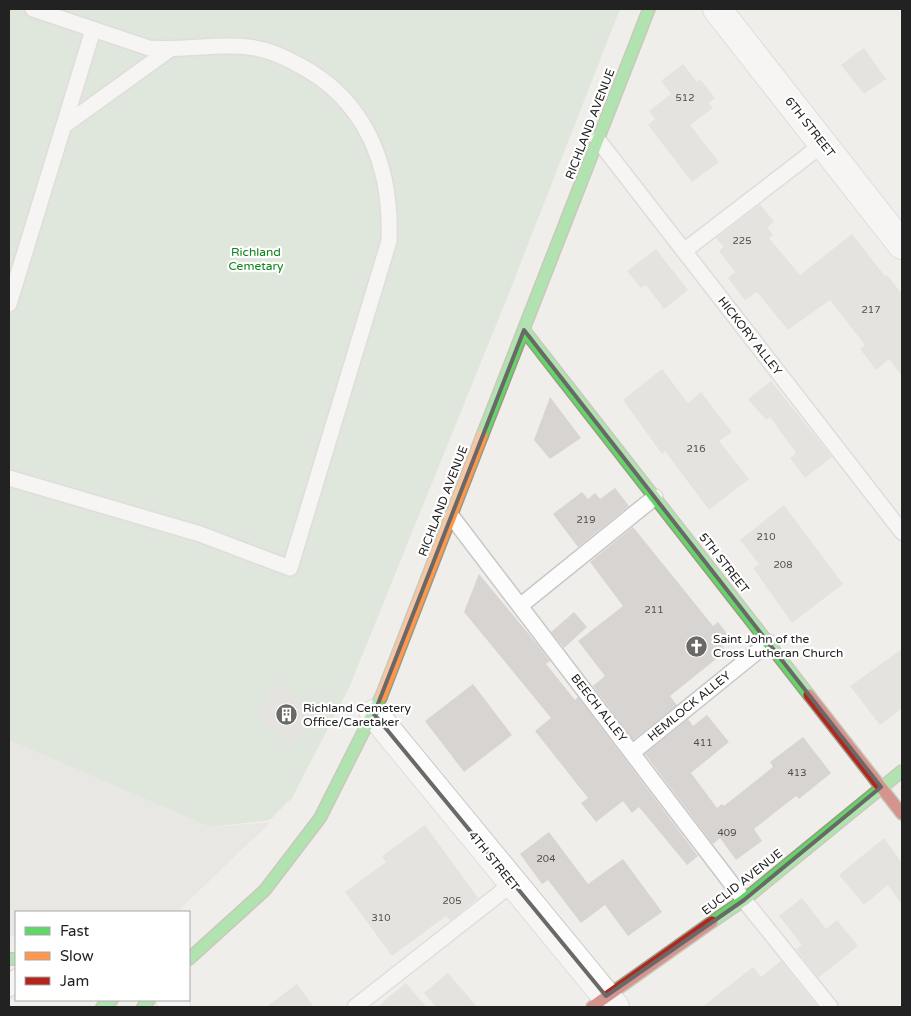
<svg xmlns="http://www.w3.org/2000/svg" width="911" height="1016" font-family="'Varela Round',sans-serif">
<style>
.residential{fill:#dfdedc}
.cemetery{fill:#cadbca}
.building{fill:#d7d4d2}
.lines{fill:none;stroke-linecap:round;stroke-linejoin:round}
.lane-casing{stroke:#c9c8c7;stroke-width:18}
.street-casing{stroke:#c9c8c7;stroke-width:30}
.fast-casing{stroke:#999a82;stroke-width:14}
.slow-casing{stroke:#999a82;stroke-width:14}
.jam-casing{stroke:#999a82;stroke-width:14}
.lane{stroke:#fdfcfc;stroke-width:15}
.street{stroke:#fdfcfc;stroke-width:28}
.fast{stroke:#63d668;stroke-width:11}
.slow{stroke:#ff974d;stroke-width:11}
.jam{stroke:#b3261e;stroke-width:11}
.marked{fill:none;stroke:#6a6968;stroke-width:4;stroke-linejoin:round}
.labels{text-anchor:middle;stroke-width:4.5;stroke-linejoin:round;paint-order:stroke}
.number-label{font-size:10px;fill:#4f4e4e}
.street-label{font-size:12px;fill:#222;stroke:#fff}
.park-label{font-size:12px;fill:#0c8416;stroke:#fff}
.poi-label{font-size:12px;fill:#222;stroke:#fff;text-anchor:start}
</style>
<rect width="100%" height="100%" fill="#f0eeeb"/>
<path class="residential" d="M9 740 210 827 271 822 177 912H16V937L9 936Z"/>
<path class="cemetery" d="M9 9H620L507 298 349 688 292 798 270 820 210 827 9 740Z"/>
<g class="building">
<path d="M864 48 886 79 864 94 841 65Z"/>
<path d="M683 64 697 82 700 79 715 98 709 103 713 108 690 125 719 162 692 182 648 125 655 119 649 111 671 94 661 81Z"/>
<path d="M760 204 774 222 767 227 773 235 769 238 800 275 852 234 885 276 887 275 902 294V376L889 359 876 370 860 349 865 345 830 300 788 330 757 292 745 300 728 278 735 272 719 251 724 247 716 238Z"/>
<path d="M656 249 688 290 664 309 646 285 641 288 627 271Z"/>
<path d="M662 369 688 403 701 392 720 417 732 432 719 441 749 479 709 510 665 451 662 454 623 400Z"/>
<path d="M771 381 832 457 805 478 790 458 796 453 770 417 766 420 748 399Z"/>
<path d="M550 397 581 438 550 459 534 440Z"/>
<path d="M615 488 629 506 578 547 553 514 582 492 588 499 595 493 600 499Z"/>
<path d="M784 505 843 584 792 623 753 568 759 564 740 540Z"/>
<path d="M633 527 713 626 718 622 731 639 722 646 726 651 670 696 677 705 633 740 593 686 605 676 578 641 623 606 590 562Z"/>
<path d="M479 574 537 644 550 661 546 664 575 700 578 697 698 856 687 865 639 807 632 813 623 801 596 822 581 803 588 798 535 731 551 718 464 612Z"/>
<path d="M574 612 587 627 564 648 551 632Z"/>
<path d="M902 649V708L880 725 850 686Z"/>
<path d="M280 684 318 714 294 745 255 716Z"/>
<path d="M473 684 512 735 464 772 425 721Z"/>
<path d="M707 715 729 742 691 773 717 808 722 804 724 806 773 767 770 762 803 737 831 773 799 799 796 796 754 829 762 841 736 860 720 838 713 844 645 754 688 719 693 726Z"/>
<path d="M425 825 478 898 450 921 446 916 392 956 345 892 386 862 382 856Z"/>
<path d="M549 832 588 884 623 859 662 912 628 936 605 905 581 923 548 880 542 884 520 854Z"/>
<path d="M884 838 902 863V905L888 885 864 905 839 875Z"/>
<path d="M802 898 826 929 837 920 858 946 818 978 796 949 802 945 779 916Z"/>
<path d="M781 961 818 1007H702L753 967 761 977Z"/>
<path d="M448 973 477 1007H436L424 993Z"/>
<path d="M406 983 426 1007H377Z"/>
<path d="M297 984 314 1007H266Z"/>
</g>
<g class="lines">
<defs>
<g id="lane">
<path d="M65 125 169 50"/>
<path d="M598 140 902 532"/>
<path d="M684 251 823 144"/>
<path d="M9 304 93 30"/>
<path d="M9 478 200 534 290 568 389 241C392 166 366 99 297 64 281 55 267 49 248 47 216 43 182 51 149 48L33 9"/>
<path d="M452 517 744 900 830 1007"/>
<path d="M520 606 655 497"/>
<path d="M633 752 769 642"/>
<path d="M9 989 16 977"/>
<path d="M355 1007 513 883"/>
</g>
<g id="street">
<path d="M717 9 902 245"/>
<path d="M374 714 615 1007"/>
<path d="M170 1000 176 1007"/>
</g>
<g id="fast">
<path d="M524 330 809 695"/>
<path d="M482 436 649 9"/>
<path d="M712 922 744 900 902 771"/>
<path d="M9 959H16"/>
<path d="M189 959 265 890 320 818 381 697"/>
<path d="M102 1007 112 1000"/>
<path d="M143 1007 149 1000"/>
</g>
<path id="slow" d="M381 697 482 436"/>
<g id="jam">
<path d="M809 695 902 814"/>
<path d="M592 1007 712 922"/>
</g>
</defs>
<use href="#lane" class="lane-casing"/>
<use href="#street" class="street-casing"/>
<use href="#fast" class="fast-casing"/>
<use href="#slow" class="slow-casing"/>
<use href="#jam" class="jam-casing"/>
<use href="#lane" class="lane"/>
<use href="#street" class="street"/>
<use href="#fast" class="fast"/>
<use href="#slow" class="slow"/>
<use href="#jam" class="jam"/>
</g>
<path d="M0 0H911V1016H0ZM524 330 881 787 744 900 606 996 374 714Z" fill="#f0eeeb" fill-opacity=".55" fill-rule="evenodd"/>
<path class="marked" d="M524 330 881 787 744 900 606 996 374 714Z"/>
<defs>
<symbol id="church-disc" viewBox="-11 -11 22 22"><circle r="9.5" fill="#6a6968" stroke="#fff"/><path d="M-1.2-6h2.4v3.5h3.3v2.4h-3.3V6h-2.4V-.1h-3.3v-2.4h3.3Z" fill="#fff"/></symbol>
<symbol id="building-disc" viewBox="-11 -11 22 22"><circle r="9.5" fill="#6a6968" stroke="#fff"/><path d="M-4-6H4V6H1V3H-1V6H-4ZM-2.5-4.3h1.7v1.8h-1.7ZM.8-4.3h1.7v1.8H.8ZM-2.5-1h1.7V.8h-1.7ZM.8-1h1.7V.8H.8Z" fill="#fff"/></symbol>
</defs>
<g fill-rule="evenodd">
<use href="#church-disc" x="684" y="634" width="25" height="25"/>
<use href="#building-disc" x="274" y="702" width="25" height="25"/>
</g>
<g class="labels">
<g class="number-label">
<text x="685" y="101">512</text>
<text x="742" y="244">225</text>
<text x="871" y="313">217</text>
<text x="696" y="452">216</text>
<text x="586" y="523">219</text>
<text x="766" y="540">210</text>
<text x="783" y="568">208</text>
<text x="654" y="613">211</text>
<text x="703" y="746">411</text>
<text x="797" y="776">413</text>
<text x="727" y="836">409</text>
<text x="546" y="862">204</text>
<text x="452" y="904">205</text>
<text x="381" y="921">310</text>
</g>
<g class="street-label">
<text transform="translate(590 124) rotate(-69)" y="4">RICHLAND AVENUE</text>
<text transform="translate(810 127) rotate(52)" y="4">6TH STREET</text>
<text transform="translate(750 336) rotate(52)" y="4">HICKORY ALLEY</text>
<text transform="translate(443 501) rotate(-69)" y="4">RICHLAND AVENUE</text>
<text transform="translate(724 563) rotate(52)" y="4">5TH STREET</text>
<text transform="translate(689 706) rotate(-39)" y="4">HEMLOCK ALLEY</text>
<text transform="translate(599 708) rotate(52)" y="4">BEECH ALLEY</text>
<text transform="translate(494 861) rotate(51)" y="4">4TH STREET</text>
<text transform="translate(742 882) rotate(-38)" y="4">EUCLID AVENUE</text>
</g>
<g class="park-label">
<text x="256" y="256">Richland<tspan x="256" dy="14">Cemetary</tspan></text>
</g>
<g class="poi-label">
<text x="713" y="643">Saint John of the<tspan x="713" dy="14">Cross Lutheran Church</tspan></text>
<text x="303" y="712">Richland Cemetery<tspan x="303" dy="14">Office/Caretaker</tspan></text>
</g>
</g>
<rect width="911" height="1016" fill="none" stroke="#222222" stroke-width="20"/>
<rect x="15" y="911" width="175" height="90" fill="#ffffff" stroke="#a7a7a7"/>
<rect x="25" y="927" width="25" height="8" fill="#63d668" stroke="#a7a7a7"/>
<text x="60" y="936" font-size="15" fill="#222222">Fast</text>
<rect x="25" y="952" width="25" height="8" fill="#ff974d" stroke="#a7a7a7"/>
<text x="60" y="961" font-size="15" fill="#222222">Slow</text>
<rect x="25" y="977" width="25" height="8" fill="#b3261e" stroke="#a7a7a7"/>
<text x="60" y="986" font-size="15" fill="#222222">Jam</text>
</svg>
